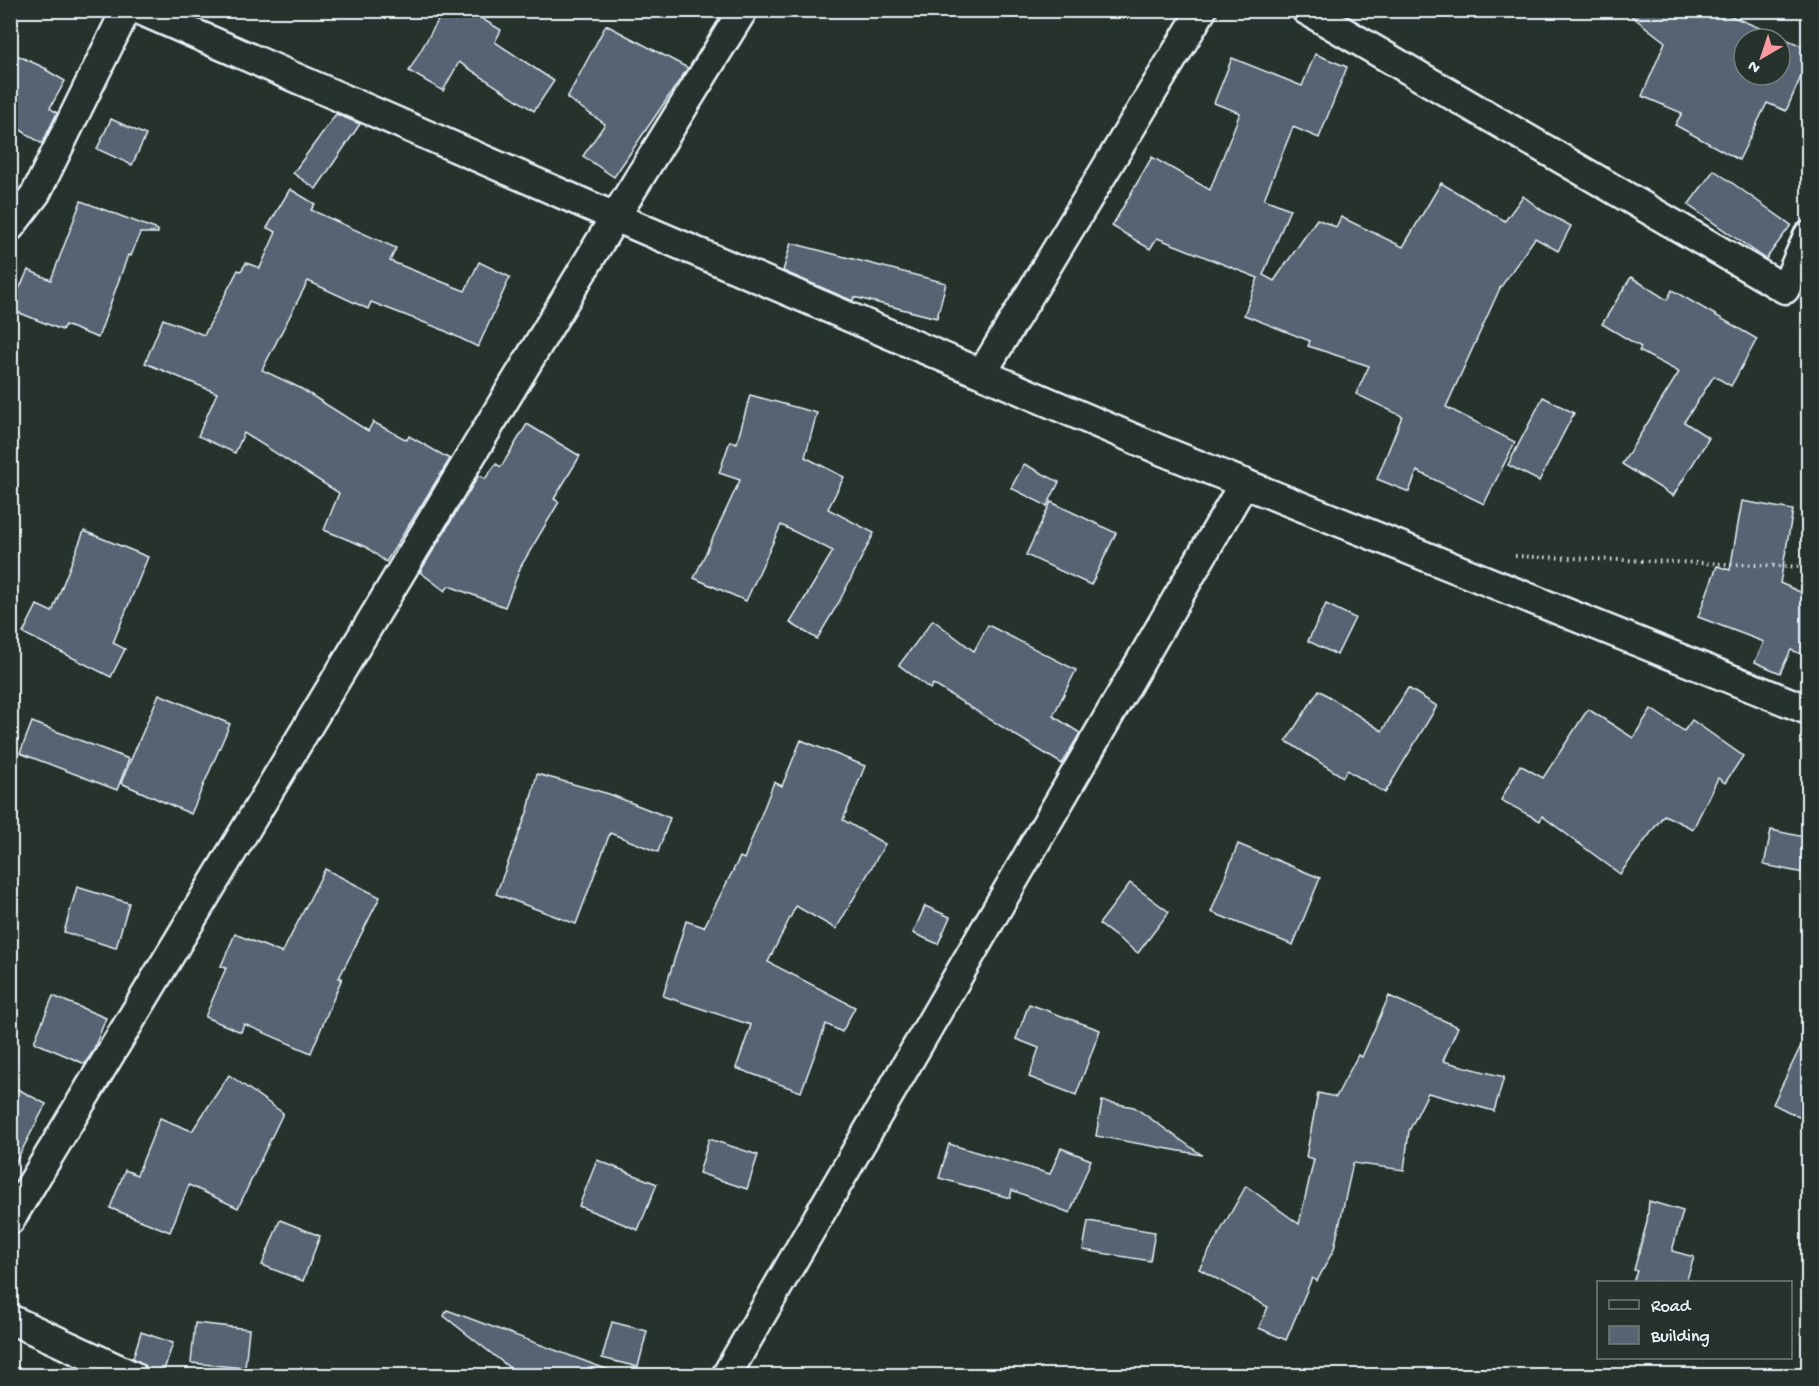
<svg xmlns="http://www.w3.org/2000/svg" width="1819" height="1386" font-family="'Gochi Hand',sans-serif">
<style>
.building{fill:#576472;stroke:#e8f1f8;stroke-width:1.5;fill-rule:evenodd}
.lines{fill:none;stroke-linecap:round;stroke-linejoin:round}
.street-casing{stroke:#e8f1f8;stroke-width:33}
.path{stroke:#e8f1f8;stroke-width:4;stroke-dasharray:1.5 4.5;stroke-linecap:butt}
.street{stroke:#26332d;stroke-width:28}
</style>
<rect width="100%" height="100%" fill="#26332d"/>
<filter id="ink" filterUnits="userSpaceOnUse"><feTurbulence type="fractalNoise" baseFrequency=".0167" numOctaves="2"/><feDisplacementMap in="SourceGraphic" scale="12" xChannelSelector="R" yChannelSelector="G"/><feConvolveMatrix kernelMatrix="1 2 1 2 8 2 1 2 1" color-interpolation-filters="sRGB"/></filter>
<g filter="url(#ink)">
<g class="building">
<path d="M444 10H467L501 30 495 42 554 81 534 111 459 62 443 91 409 71Z"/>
<path d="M1624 10H1717L1809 49V58L1786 111 1767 103 1739 160 1675 125 1682 113 1642 96 1665 42ZM1744 39H1780V75H1744Z"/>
<path d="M606 25 688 68 614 177 583 156 605 124 567 98Z"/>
<path d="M10 52 47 69 46 70 65 81 50 108 57 113 42 144 10 123Z"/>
<path d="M1315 54 1347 67 1319 138 1293 127 1264 199 1290 209 1263 275 1274 281 1317 219 1336 227 1341 217 1403 247 1441 183 1505 221 1523 196 1543 211 1571 226 1558 251 1535 238 1500 288 1446 407 1515 442 1484 504 1417 471 1409 492 1377 479 1402 416 1356 394 1369 366 1308 346 1310 341 1244 315 1258 278 1157 238 1150 249 1112 226 1152 157 1210 190 1240 113 1214 103 1232 58 1302 86Z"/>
<path d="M336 114 360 124 316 189 293 173Z"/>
<path d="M111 119 146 135 132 165 97 149Z"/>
<path d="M1714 170 1791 225 1766 259 1688 205Z"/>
<path d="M290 189 315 204 311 210 396 248 390 261 465 291 479 262 510 277 478 347 441 329 371 302 368 309 308 281 262 370 300 388 368 431 373 422 407 440 409 436 450 459 386 562 366 547 324 530 339 493 244 433 235 453 198 436 217 393 145 363 163 319 204 335 238 270 241 271 246 263 260 268 276 232 267 228Z"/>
<path d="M81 201 158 230V233H140L131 256 128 255 98 338 65 325 62 330 10 309 28 270 51 280Z"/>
<path d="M791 243 946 283 937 318 854 297 853 301 783 271Z"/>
<path d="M1631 277 1667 300 1672 290 1757 339 1731 386 1714 376 1684 422 1709 438 1673 496 1622 464 1679 372 1639 351 1641 347 1602 324Z"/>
<path d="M750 395 817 413 805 457 844 477 828 509 874 533 839 602 817 639 790 623 833 551 781 525 746 601 694 578 740 480 719 473 730 441 737 443Z"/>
<path d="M1543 397 1574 413 1539 481 1508 465Z"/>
<path d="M527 424 580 456 554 499 559 502 521 566 505 607 449 586 445 591 420 572 479 475 485 479 496 464 501 467Z"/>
<path d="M1024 464 1059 482 1047 506 1011 488Z"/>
<path d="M1742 501 1793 510 1780 583 1809 596V657L1791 650 1780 673 1755 662 1764 642 1698 617 1717 566 1730 570Z"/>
<path d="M1051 502 1116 533 1091 585 1026 555Z"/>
<path d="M84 531 148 557 113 643 125 649 111 677 23 633 37 605 52 612Z"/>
<path d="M1326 604 1355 618 1337 655 1308 641Z"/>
<path d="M933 620 974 651 988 625 1076 670 1053 716 1080 733 1062 764 933 684 930 689 899 665Z"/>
<path d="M1408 688 1437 706 1385 793 1347 770 1343 777 1286 741 1319 690 1382 731Z"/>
<path d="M159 694 230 724 191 814 121 783Z"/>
<path d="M1588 709 1633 738 1651 709 1684 731 1692 720 1743 756 1725 783 1718 778 1693 829 1664 815 1620 874 1542 816 1540 821 1501 800 1520 765 1543 778Z"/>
<path d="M32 722 129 759 117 790 20 753Z"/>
<path d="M801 740 865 766 843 820 885 844 836 929 796 906 768 962 855 1007 842 1032 826 1024 801 1092 736 1068 751 1025 663 996 686 921 704 927 740 857 744 859 774 782 782 786Z"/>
<path d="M537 774 609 794 670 818 658 852 610 833 576 924 496 894 528 810Z"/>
<path d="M1771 830 1809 838V874L1764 865Z"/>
<path d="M1238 844 1320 878 1293 945 1211 912Z"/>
<path d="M325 869 380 897 339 978H342L311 1053 244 1024 241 1032 205 1017 226 968 221 966 235 934 282 953Z"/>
<path d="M1130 883 1169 912 1138 953 1099 924Z"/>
<path d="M77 887 129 903 116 948 64 932Z"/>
<path d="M925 906 950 917 938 944 913 933Z"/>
<path d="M53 996 106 1018 93 1051 85 1064 34 1042Z"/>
<path d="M1389 996 1458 1027 1443 1061 1504 1077 1494 1111 1428 1093 1409 1131 1404 1170 1353 1163 1334 1249 1317 1281 1312 1278 1286 1340 1259 1328 1268 1307 1199 1269 1246 1186 1299 1224 1314 1159 1306 1157 1318 1093 1336 1097 1358 1055 1362 1057Z"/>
<path d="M1029 1004 1100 1030 1076 1095 1029 1077 1039 1048 1016 1039Z"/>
<path d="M1809 1029V1122L1773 1104Z"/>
<path d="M229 1075 283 1113 238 1208 189 1185 170 1232 110 1208 125 1170 137 1175 160 1118 192 1131Z"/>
<path d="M10 1085 46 1104 10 1173Z"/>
<path d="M1102 1101 1134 1107 1202 1155 1096 1136Z"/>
<path d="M709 1139 758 1155 747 1189 699 1173Z"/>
<path d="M949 1144 1050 1174 1061 1148 1091 1160 1070 1213 1012 1190 1010 1198 939 1178Z"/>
<path d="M597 1160 657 1184 638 1230 579 1206Z"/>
<path d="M1649 1201 1683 1211 1672 1251 1694 1257 1686 1282H1633L1637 1271 1634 1270 1647 1222Z"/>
<path d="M280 1220 320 1236 303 1281 262 1265Z"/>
<path d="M1088 1221 1155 1232 1150 1261 1083 1250Z"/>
<path d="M447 1310 614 1372 613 1376H520L444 1316Z"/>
<path d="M612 1322 647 1331 638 1367 602 1358Z"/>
<path d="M195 1323 249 1329 245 1368 191 1363Z"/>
<path d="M141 1332 173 1343 162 1376H149L146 1366 133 1358Z"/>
</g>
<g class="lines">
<defs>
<g id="street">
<path d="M140 10 615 217 1163 451 1808 710"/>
<path d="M1306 10 1785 289 1808 236"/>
<path d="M10 227 36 193 126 10"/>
<path d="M982 373 1202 10"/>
<path d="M10 1220 615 217 743 10"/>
<path d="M10 1319 133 1376"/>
<path d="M726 1376 1244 483"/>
</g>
</defs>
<use href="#street" class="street-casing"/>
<path class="path" d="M1515 556 1808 567"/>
<use href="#street" class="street"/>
</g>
</g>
<rect width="1819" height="1386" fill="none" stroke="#26332d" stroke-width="36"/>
<rect x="18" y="18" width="1783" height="1350" fill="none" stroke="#e8f1f8" stroke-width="2" filter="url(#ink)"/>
<rect x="1597" y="1281" width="195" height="78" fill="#26332d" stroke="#747f7e" stroke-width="1.5"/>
<rect x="1609" y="1300" width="30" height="9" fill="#26332d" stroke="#747f7e" stroke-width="1.5"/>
<text x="1651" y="1311" font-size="18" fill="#e8f1f8">Road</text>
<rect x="1609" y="1326" width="30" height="18" fill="#576472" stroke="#747f7e" stroke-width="1.5"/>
<text x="1651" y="1341" font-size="18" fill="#e8f1f8">Building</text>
<g transform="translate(1762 57) rotate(219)"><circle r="28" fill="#26332d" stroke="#747f7e" stroke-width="1.5"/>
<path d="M0-4.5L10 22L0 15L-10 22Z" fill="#ff9aa2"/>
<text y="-9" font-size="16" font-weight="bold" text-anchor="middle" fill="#e8f1f8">N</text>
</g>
</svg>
